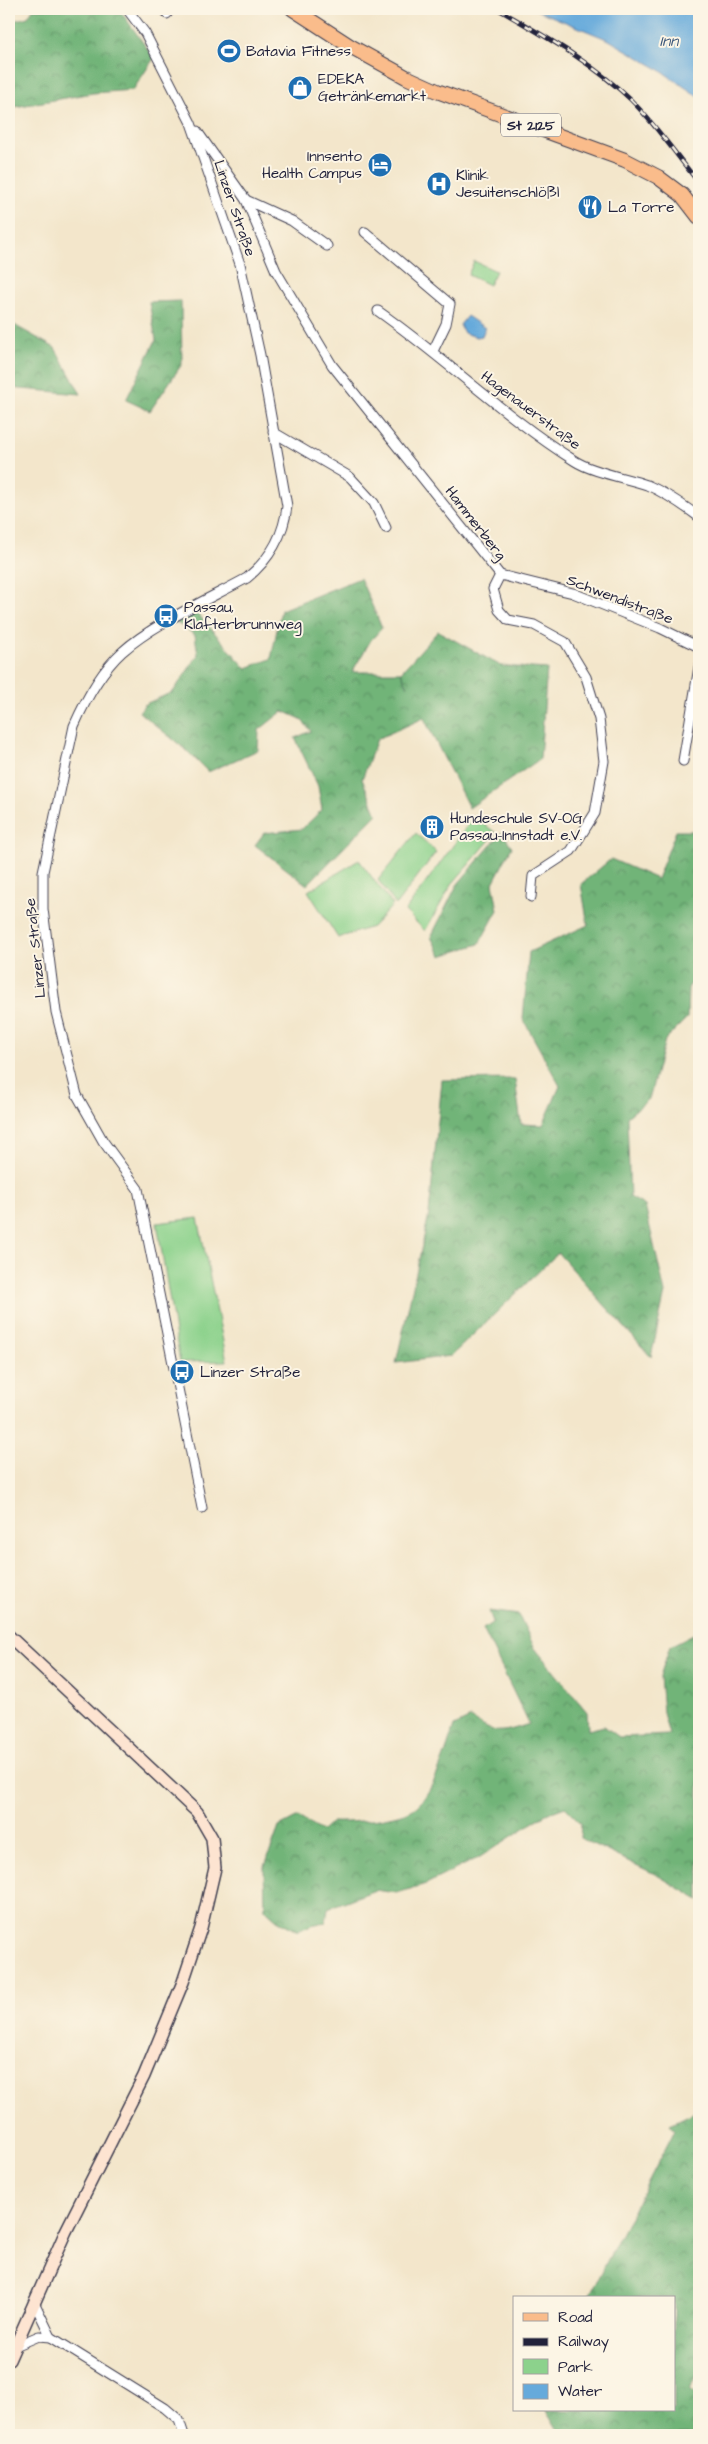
<svg xmlns="http://www.w3.org/2000/svg" width="708" height="2444" font-family="'Architects Daughter',sans-serif">
<style>
.green{fill:#8cd28c;stroke:#577a64}
.forest{fill:url(#forest-crowns);stroke:#4a6b5a}
.water{fill:#66aadb;stroke:#44668b}
.lines{fill:none;stroke-linecap:round;stroke-linejoin:round}
.street-casing{stroke:#413f51;stroke-width:11}
.secondary-casing{stroke:#413f51;stroke-width:14}
.primary-casing{stroke:#413f51;stroke-width:16}
.street{stroke:#fff;stroke-width:9}
.secondary{stroke:#fde4d1;stroke-width:11}
.primary{stroke:#fabc8b;stroke-width:14}
.rail-casing{stroke:#22223b;stroke-width:4.5}
.rail{stroke:#fcf5e5;stroke-width:2.5;stroke-dasharray:8;stroke-linecap:butt}
.labels{text-anchor:middle;stroke-width:4;stroke-linejoin:round;paint-order:stroke}
.shield{fill:#fcf5e5;stroke:#63616e;stroke-width:1}
.shield-label{font-size:14px;font-weight:bold;fill:#22223b}
.poi-label{font-size:15px;fill:#22223b;stroke:#fcf5e5;text-anchor:start}
.street-label{font-size:15px;fill:#22223b;stroke:#fcf5e5}
.water-label{font-size:16px;font-style:italic;fill:#3d587b;stroke:#fcf5e5}
</style>
<defs>
<pattern id="forest-crowns" width="20" height="18" patternUnits="userSpaceOnUse" patternTransform="scale(1.25)"><rect width="20" height="18" fill="#71b478"/><path d="M2 6a3 3 0 1 1 6 0M12 15a3 3 0 1 1 6 0" fill="none" stroke="#5c9264"/></pattern>
</defs>
<rect width="100%" height="100%" fill="#fcf5e5"/>
<filter id="ink" filterUnits="userSpaceOnUse"><feTurbulence type="fractalNoise" baseFrequency=".02" numOctaves="2"/><feDisplacementMap in="SourceGraphic" scale="10" xChannelSelector="R" yChannelSelector="G"/><feConvolveMatrix kernelMatrix="1 2 1 2 8 2 1 2 1" color-interpolation-filters="sRGB"/></filter>
<filter id="wash" filterUnits="userSpaceOnUse"><feTurbulence type="fractalNoise" baseFrequency=".0096" numOctaves="4" result="noise"/><feDisplacementMap in="SourceGraphic" scale="20" xChannelSelector="R" yChannelSelector="G"/><feGaussianBlur stdDeviation="1.12" result="paint"/><feColorMatrix in="noise" values="0 0 0 0 0 0 0 0 0 0 0 0 0 0 0 0 0 1.4 0 .05"/><feComposite in="paint" operator="in"/></filter>
<g filter="url(#wash)">
<rect width="100%" height="100%" fill="#f3e6cb"/>
<g class="green">
<path d="M474 261 496 271 489 285 468 275Z"/>
<path d="M474 817 496 833 452 884 425 931 405 911Z"/>
<path d="M416 833 436 852 396 905 378 880Z"/>
<path d="M359 860 393 905 372 927 338 938 308 891Z"/>
<path d="M198 1218 227 1361 180 1362 157 1223Z"/>
</g>
<g class="forest">
<path d="M33 9H119L154 58 133 90 93 93 9 108V22L28 17Z"/>
<path d="M181 301 182 364 150 411 126 400 156 340 149 302Z"/>
<path d="M9 322 55 348 81 394 9 388Z"/>
<path d="M360 578 382 628 371 640 352 672H401L408 687 401 672 438 631 501 666 547 669 540 759 469 808 424 718 377 739 362 779 377 814 307 885 255 845 264 833 302 829 322 810 318 786 295 738 311 731 301 719 283 711 259 730 258 750 208 772 185 749 139 712 145 704 173 692 198 655 195 635 175 622 195 611 246 668 271 659 281 610Z"/>
<path d="M676 831H699V972L688 988 687 1018 665 1040 649 1099 627 1117 630 1197 645 1206 665 1293 651 1357 558 1253 451 1356 396 1363 429 1214 442 1080 515 1079 521 1124 543 1125 560 1086 523 1019 529 952 588 925 581 884 611 859 657 879Z"/>
<path d="M502 832 512 847 493 883 498 910 479 944 441 956 431 937 457 885Z"/>
<path d="M489 1611 519 1615 534 1647 587 1712 588 1730 604 1726 619 1737 669 1735 663 1713 660 1676 670 1646 699 1631V1900L657 1875 580 1838 581 1823 565 1807 546 1814 480 1857 426 1884 397 1893 375 1890 328 1908 326 1922 311 1925 298 1931 277 1920 265 1909 264 1868 279 1827 298 1817 322 1831 332 1822C351 1823 401 1819 416 1807 434 1792 447 1748 454 1726L471 1718C496 1736 501 1733 529 1724L483 1629 493 1622Z"/>
<path d="M699 2110V2371L689 2390 699 2397V2435H561L546 2410H674V2298H588L675 2130 670 2124Z"/>
</g>
<g class="water">
<path d="M534 9H699V97L657 68 609 40Z"/>
<path d="M467 316 485 328 482 336 477 337 464 333 460 325Z"/>
</g>
</g>
<g filter="url(#ink)">
<g class="lines">
<defs>
<g id="street">
<path d="M127 9 145 33 191 123 240 264 260 355 287 506C284 535 269 560 247 578 209 599 153 624 122 652 101 671 85 701 74 726L43 872V909L56 1012 77 1095 103 1141 138 1189 202 1508"/>
<path d="M167 14 170 9"/>
<path d="M197 131 246 200 276 271 332 365 500 575 493 589 499 610 508 620 534 625 565 642 586 677 599 719 604 761 595 813 571 851 533 876 531 897"/>
<path d="M246 200 292 221 327 246"/>
<path d="M365 232 450 304 446 324 433 351"/>
<path d="M378 311C445 358 505 417 575 461 592 472 626 478 647 485 666 493 683 505 699 517"/>
<path d="M273 432 350 477 374 503 386 528"/>
<path d="M500 575 573 593 660 628 699 647"/>
<path d="M683 761 699 667"/>
<path d="M34 2302 51 2337 165 2408 179 2420 184 2435"/>
<path d="M15 2346 39 2336 51 2337"/>
</g>
<path id="secondary" d="M9 1636 197 1812 212 1838 215 1868 201 1928 183 1982 144 2076 66 2231 9 2360"/>
<path id="primary" d="M293 9 350 46 406 77 437 91 625 160 658 177 682 195 699 217"/>
</defs>
<use href="#street" class="street-casing"/>
<use href="#secondary" class="secondary-casing"/>
<use href="#primary" class="primary-casing"/>
<use href="#street" class="street"/>
<use href="#secondary" class="secondary"/>
<use href="#primary" class="primary"/>
<defs>
<path id="rail" d="M498 9C544 36 592 62 631 100 656 125 677 156 699 183"/>
</defs>
<use href="#rail" class="rail-casing"/>
<use href="#rail" class="rail"/>
</g>
</g>
<defs>
<symbol id="stadium-disc" viewBox="-11 -11 22 22"><circle r="9.5" fill="#1f6fb2" stroke="#fcf5e5"/><path d="M0-5a6.5 5 0 1 0 0 10a6.5 5 0 1 0 0-10ZM-3.5-1.8h7v3.6h-7Z" fill="#fff"/></symbol>
<symbol id="shop-disc" viewBox="-11 -11 22 22"><circle r="9.5" fill="#1f6fb2" stroke="#fcf5e5"/><path d="M-5-2.5h2.3a2.7 3.5 0 0 1 5.4 0H5L5.5 6h-11ZM-1.5-2.5h3a1.5 2.3 0 0 0-3 0Z" fill="#fff"/></symbol>
<symbol id="hotel-disc" viewBox="-11 -11 22 22"><circle r="9.5" fill="#1f6fb2" stroke="#fcf5e5"/><path d="M-6-4.5h1.5V1H6V5H4.5V3h-9V5H-6ZM-4 0a1.8 1.8 0 1 1 3.6 0ZM.5 0V-2.5h3Q6-2.5 6 0Z" fill="#fff"/></symbol>
<symbol id="hospital-disc" viewBox="-11 -11 22 22"><circle r="9.5" fill="#1f6fb2" stroke="#fcf5e5"/><path d="M-5-5h3v3.5h4V-5h3V5h-3V1.5h-4V5h-3Z" fill="#fff"/></symbol>
<symbol id="restaurant-disc" viewBox="-11 -11 22 22"><circle r="9.5" fill="#1f6fb2" stroke="#fcf5e5"/><path d="M-5-6h1v4h1v-4h1v4h1v-4h1v5L-1.5 .5V6h-2V.5L-5-1ZM5-6V6H3V1.5H1.5Q1.5-4 5-6Z" fill="#fff"/></symbol>
<symbol id="bus-disc" viewBox="-11 -11 22 22"><circle r="9.5" fill="#1f6fb2" stroke="#fcf5e5"/><path d="M-5-6H5V4H4V6H2V4H-2V6H-4V4H-5ZM-3.5-4V0h7V-4ZM-3.5 1.2v1.5H-2V1.2ZM2 1.2v1.5H3.5V1.2Z" fill="#fff"/></symbol>
<symbol id="building-disc" viewBox="-11 -11 22 22"><circle r="9.5" fill="#1f6fb2" stroke="#fcf5e5"/><path d="M-4-6H4V6H1V3H-1V6H-4ZM-2.5-4.3h1.7v1.8h-1.7ZM.8-4.3h1.7v1.8H.8ZM-2.5-1h1.7V.8h-1.7ZM.8-1h1.7V.8H.8Z" fill="#fff"/></symbol>
</defs>
<g fill-rule="evenodd">
<use href="#stadium-disc" x="215" y="37" width="28" height="28"/>
<use href="#shop-disc" x="286" y="74" width="28" height="28"/>
<use href="#hotel-disc" x="366" y="151" width="28" height="28"/>
<use href="#hospital-disc" x="425" y="170" width="28" height="28"/>
<use href="#restaurant-disc" x="576" y="193" width="28" height="28"/>
<use href="#bus-disc" x="152" y="602" width="28" height="28"/>
<use href="#building-disc" x="418" y="813" width="28" height="28"/>
<use href="#bus-disc" x="168" y="1358" width="28" height="28"/>
</g>
<g class="labels">
<rect class="shield" x="501" y="113.5" width="60" height="23" rx="4"/>
<g class="shield-label">
<text x="531" y="130">St 2125</text>
</g>
<g class="poi-label">
<text x="246" y="56">Batavia Fitness</text>
<text x="318" y="84">EDEKA<tspan x="318" dy="17">Getränkemarkt</tspan></text>
<text x="362" y="161" text-anchor="end">Innsento<tspan x="362" dy="17">Health Campus</tspan></text>
<text x="456" y="180">Klinik<tspan x="456" dy="17">Jesuitenschlößl</tspan></text>
<text x="608" y="212">La Torre</text>
<text x="184" y="612">Passau,<tspan x="184" dy="17">Klafterbrunnweg</tspan></text>
<text x="450" y="823">Hundeschule SV-OG<tspan x="450" dy="17">Passau-Innstadt e.V.</tspan></text>
<text x="200" y="1377">Linzer Straße</text>
</g>
<g class="street-label">
<text transform="translate(235 208) rotate(71)" y="5">Linzer Straße</text>
<text transform="translate(531 410) rotate(37)" y="5">Hagenauerstraße</text>
<text transform="translate(476 523) rotate(52)" y="5">Hammerberg</text>
<text transform="translate(620 599) rotate(21)" y="5">Schwendistraße</text>
<text transform="translate(35 948) rotate(-96)" y="5">Linzer Straße</text>
</g>
<g class="water-label">
<text x="669" y="46">Inn</text>
</g>
</g>
<rect width="708" height="2444" fill="none" stroke="#fcf5e5" stroke-width="30"/>
<rect x="513" y="2296" width="162" height="115" fill="#fcf5e5" stroke="#a5a1a1"/>
<rect x="523" y="2313" width="25" height="8" fill="#fabc8b" stroke="#a5a1a1"/>
<text x="558" y="2322" font-size="15" fill="#22223b">Road</text>
<rect x="523" y="2338" width="25" height="8" fill="#22223b" stroke="#a5a1a1"/>
<text x="558" y="2346" font-size="15" fill="#22223b">Railway</text>
<rect x="523" y="2359" width="25" height="15" fill="#8cd28c" stroke="#a5a1a1"/>
<text x="558" y="2372" font-size="15" fill="#22223b">Park</text>
<rect x="523" y="2384" width="25" height="15" fill="#66aadb" stroke="#a5a1a1"/>
<text x="558" y="2396" font-size="15" fill="#22223b">Water</text>
</svg>
